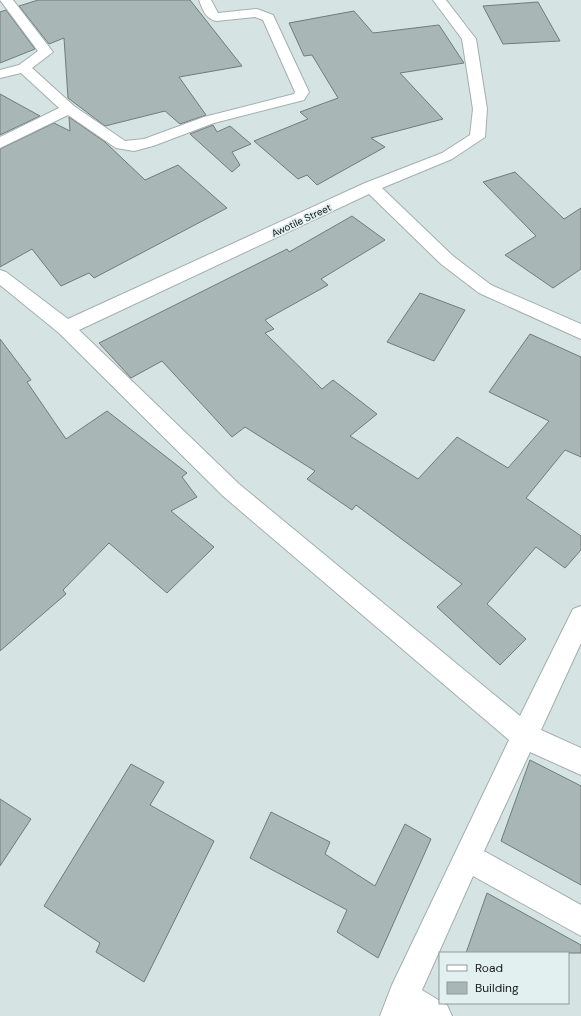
<svg xmlns="http://www.w3.org/2000/svg" width="581" height="1016" font-family="'DM Sans',sans-serif">
<style>
.building{fill:#a9b6b6;stroke:#707c7c}
.lines{fill:none;stroke-linecap:round;stroke-linejoin:round}
.minor-casing{stroke:#a2afaf;stroke-width:2}
.minor{fill:#fff;fill-rule:evenodd}
.labels{text-anchor:middle;stroke-width:3.5;stroke-linejoin:round;paint-order:stroke}
.far-street-label{font-size:10px;fill:#141818;stroke:#e3f0f0}
</style>
<rect width="100%" height="100%" fill="#d6e3e3"/>
<g class="building">
<path d="M38 0H190L242 66 179 77 206 115 180 124 165 111 105 126 68 98 64 38 49 44 19 6Z"/>
<path d="M538 2 560 41 503 44 483 6Z"/>
<path d="M6 10 35 49 0 63V12Z"/>
<path d="M354 11 373 33 439 25 464 63 400 73 443 119 371 138 385 147 317 185 307 175 298 179 254 141 308 119 300 112 338 98 312 55 304 56 289 23Z"/>
<path d="M0 94 40 116 0 135Z"/>
<path d="M69 117 105 142 145 180 178 165 227 208 94 278 89 273 61 286 32 249 0 267V149L54 123 70 131Z"/>
<path d="M213 125 217 132 230 126 251 144 232 152 240 165 232 172 190 134Z"/>
<path d="M515 172 564 219 581 208V269L553 288 505 255 536 236 483 182Z"/>
<path d="M352 216 385 240 321 279 328 285 265 320 274 329 265 333 322 389 333 380 377 414 350 436 418 479 457 437 508 468 549 421 489 392 530 334 581 357V457L565 450 526 498 581 536V550L565 568 536 547 487 604 526 639 500 665 437 607 462 584 356 505 352 510 307 479 315 471 245 427 232 437 162 361 131 378 99 343 287 249 289 252Z"/>
<path d="M420 293 465 310 434 361 387 342Z"/>
<path d="M0 339 31 380 27 382 66 439 107 411 187 473 182 477 197 497 171 511 214 547 167 593 109 543 63 590 66 594 0 651Z"/>
<path d="M530 760 581 786V885L501 841Z"/>
<path d="M131 764 164 782 150 805 214 841 144 982 96 952 100 943 44 906Z"/>
<path d="M0 799 31 819 0 866Z"/>
<path d="M271 812 330 842 325 854 375 886 405 824 431 839 378 958 337 932 347 910 250 858Z"/>
<path d="M487 893 581 945V953H466Z"/>
</g>
<g class="lines">
<defs>
<g id="minor">
<path d="M0 0H13L53 52 32 68 74 106 125 141 144 139 204 117 294 94 295 92 263 20 255 17 216 21C205 18 203 10 199 0H211L218 13 257 9 273 15 309 92 304 100 214 123 153 146 134 151 116 148 68 115 0 148V137L59 108 21 73 0 78V70L19 65 38 51Z"/>
<path d="M433 0H446L476 39 487 109 485 137 452 159 382 188 453 256 491 285 581 324V339L479 293 441 264 369 194 79 330 239 484 520 716 573 609 581 606V643L541 730 581 748V775L530 752 484 851 581 905V936L473 876 422 990 440 1001V1003L447 1005 452 1016H380L392 985 509 740 223 496 59 333 0 285V270L6 272 68 319 365 183 442 153 470 135 473 109 462 39Z"/>
</g>
</defs>
<use href="#minor" class="minor-casing"/>
<use href="#minor" class="minor"/>
</g>
<g class="labels">
<g class="far-street-label">
<text transform="translate(301 220) rotate(-25)" y="4">Awotile Street</text>
</g>
</g>
<rect x="439" y="952" width="130" height="52" fill="#e3f0f0" stroke="#909a9a"/>
<rect x="447" y="965" width="20" height="6" fill="#ffffff" stroke="#909a9a"/>
<text x="475" y="972" font-size="12" fill="#141818">Road</text>
<rect x="447" y="982" width="20" height="12" fill="#a9b6b6" stroke="#909a9a"/>
<text x="475" y="992" font-size="12" fill="#141818">Building</text>
</svg>
